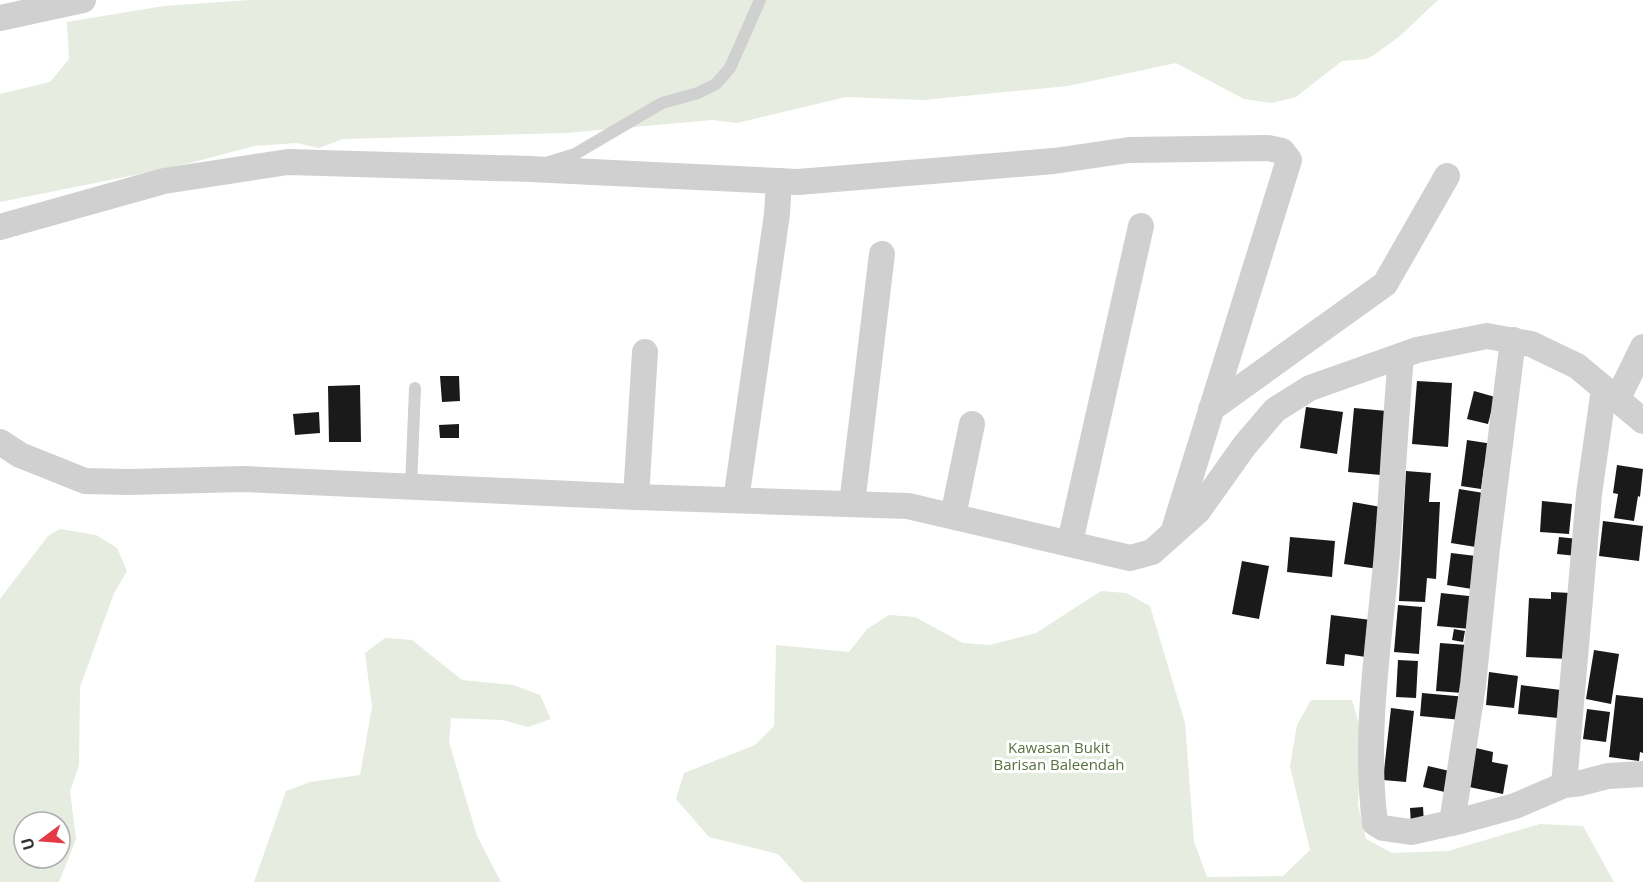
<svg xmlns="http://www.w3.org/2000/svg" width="1643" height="882" font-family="'Open Sans',sans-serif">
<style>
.green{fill:#e6ecdf;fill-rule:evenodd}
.building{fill:#1a1a1a}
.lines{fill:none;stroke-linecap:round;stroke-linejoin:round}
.service{stroke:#d0d0d0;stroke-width:12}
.minor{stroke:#d0d0d0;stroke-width:26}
.labels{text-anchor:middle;stroke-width:6;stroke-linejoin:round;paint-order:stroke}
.park-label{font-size:15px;fill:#56703f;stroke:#fff}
</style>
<rect width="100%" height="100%" fill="#fff"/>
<g class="green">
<path d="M249 0H1438L1400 36 1374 55 1366 59 1342 61 1296 97 1271 103 1244 99 1176 63 1068 86 924 100 846 97 737 123 712 120 566 133 343 139 319 148 297 143 254 146 175 167 0 202V94L50 82 69 59 67 22 164 6Z"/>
<path d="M60 529 96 535 117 548 127 571 114 593 80 687 79 765 70 791 76 839 59 882H0V599L48 536ZM24 822H60V858H24Z"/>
<path d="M1101 591 1126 593 1150 606 1185 723 1194 842 1207 877 1283 876 1310 850 1290 766 1297 725 1311 700H1352L1361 731 1358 805 1366 839 1392 853 1448 851 1540 824 1583 826 1614 882H803L778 854 709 837 676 799 684 773 755 745 774 726 776 645 849 652 867 629 889 615 915 617 963 643 990 645 1036 633Z"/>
<path d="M385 638 412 640 462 680 513 685 540 695 551 719 528 727 503 720 451 718 449 742 477 836 501 882H254L286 791 310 782 360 775 372 707 365 653Z"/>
</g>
<g class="building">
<path d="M440 376H459L460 401 442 402Z"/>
<path d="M1417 381 1452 383 1448 447 1412 444Z"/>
<path d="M360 385 361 442H329L328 386Z"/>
<path d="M1474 391 1495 397 1488 424 1467 419Z"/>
<path d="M1306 407 1343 412 1337 454 1300 448Z"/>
<path d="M1354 408 1387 411 1381 475 1348 472Z"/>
<path d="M319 412 320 433 295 435 293 414Z"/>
<path d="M459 424V438H440L439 425Z"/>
<path d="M1467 440 1493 444 1484 467 1481 489 1461 486Z"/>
<path d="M1617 465 1643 469 1640 497 1638 496 1634 521 1614 518 1618 494 1613 493Z"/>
<path d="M1406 471 1431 473 1429 502H1440L1436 579 1427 578 1425 602 1399 601Z"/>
<path d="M1459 489 1490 494 1482 548 1451 543Z"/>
<path d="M1542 501 1572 504 1569 534 1540 532Z"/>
<path d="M1353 502 1381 507 1378 569 1344 564Z"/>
<path d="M1603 521 1643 526 1639 561 1599 556Z"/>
<path d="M1290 537 1335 541 1332 577 1287 572Z"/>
<path d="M1559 537 1578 539 1577 556 1557 554Z"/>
<path d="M1451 553 1476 556 1472 589 1447 585Z"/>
<path d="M1242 561 1269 566 1259 619 1232 614Z"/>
<path d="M1551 592 1571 593 1568 659 1526 657 1529 598 1551 599Z"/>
<path d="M1441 593 1478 597 1470 629 1437 626Z"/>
<path d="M1398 605 1422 607 1419 654 1394 652Z"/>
<path d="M1331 615 1371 620 1366 657 1345 654 1344 666 1326 664Z"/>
<path d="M1454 629 1465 631 1463 642 1452 640Z"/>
<path d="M1440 643 1467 645 1463 693 1436 691Z"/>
<path d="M1594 650 1619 654 1611 704 1586 699Z"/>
<path d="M1398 660 1418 661 1416 698 1396 697Z"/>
<path d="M1489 672 1518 676 1514 708 1486 705Z"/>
<path d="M1521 685 1561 690 1558 718 1518 714Z"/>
<path d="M1422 693 1467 697 1462 720 1420 716Z"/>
<path d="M1616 695 1643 698V753L1640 752 1639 761 1609 757Z"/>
<path d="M1391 708 1414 711 1406 782 1383 780Z"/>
<path d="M1587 709 1610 712 1606 742 1583 739Z"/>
<path d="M1476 748 1493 752 1492 762 1508 765 1503 794 1469 787Z"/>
<path d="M1428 766 1454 772 1449 793 1423 787Z"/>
<path d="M1423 807 1424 824 1411 825 1410 808Z"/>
</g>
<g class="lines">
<g class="service">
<path d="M549 162 575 154 662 103 698 93 716 84 730 68 760 0"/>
<path d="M411 487 415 388"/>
</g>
<g class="minor">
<path d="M0 18 83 0"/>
<path d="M0 227 164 181 288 162 530 169 798 182 1054 161 1129 150 1268 148 1282 151 1289 160 1173 533"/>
<path d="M1401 356C1395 425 1392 495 1386 564 1378 650 1364 737 1375 823L1383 828 1411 832 1464 820 1515 806 1564 785 1581 783 1608 776 1643 774"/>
<path d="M1617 400 1643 347"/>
<path d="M1211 409 1385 284 1447 176"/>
<path d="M0 442 20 455 85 481 128 482 243 479 636 497 908 506 1130 558 1152 552 1198 511 1245 445 1275 410 1310 388 1417 350 1487 336 1531 344 1577 366 1643 421"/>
<path d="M636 497 645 352"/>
<path d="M736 500 777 214 779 181"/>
<path d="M852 504 882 254"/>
<path d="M953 516 972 424"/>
<path d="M1070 542 1141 226"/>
<path d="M1564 785 1589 494 1604 389"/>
<path d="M1452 823 1473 685 1487 548 1513 340"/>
</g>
</g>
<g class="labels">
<g class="park-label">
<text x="1059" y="753">Kawasan Bukit<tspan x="1059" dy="17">Barisan Baleendah</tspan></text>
</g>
</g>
<g transform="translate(42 840) rotate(254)"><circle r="28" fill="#ffffff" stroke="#adadad" stroke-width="1.5"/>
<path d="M0-4.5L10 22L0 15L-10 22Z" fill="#e63946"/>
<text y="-9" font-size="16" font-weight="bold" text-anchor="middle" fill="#333333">U</text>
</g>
</svg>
